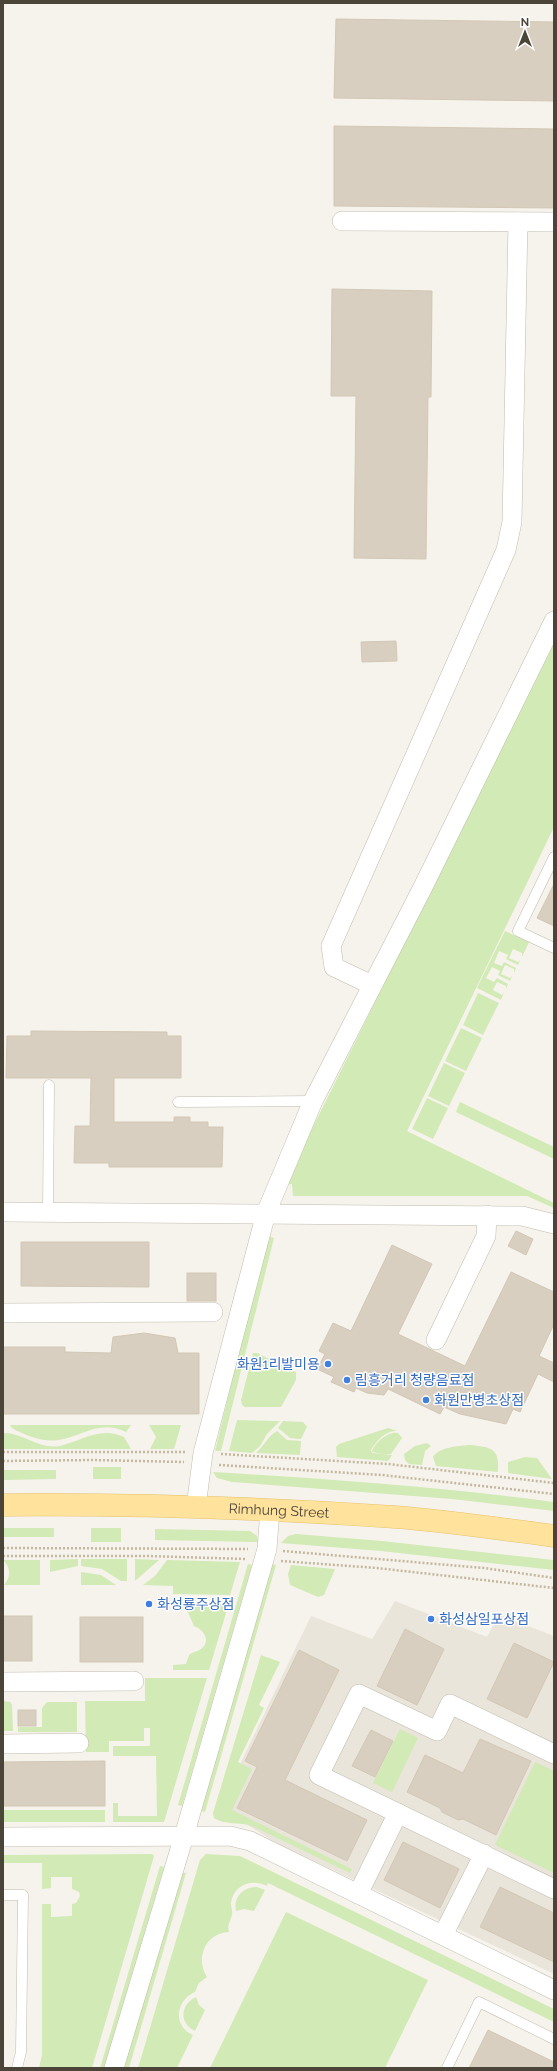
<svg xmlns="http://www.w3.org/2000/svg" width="557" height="2071" font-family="Raleway,'Noto Sans KR',sans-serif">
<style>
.residential{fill:#eae5da}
.green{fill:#d2eab5}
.building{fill:#d8cfc1;stroke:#d3c7b4}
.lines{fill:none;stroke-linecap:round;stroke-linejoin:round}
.service-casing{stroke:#c2bbae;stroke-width:11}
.minor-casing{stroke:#c2bbae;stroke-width:20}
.primary-casing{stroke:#e6c16a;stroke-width:23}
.path{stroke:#c4b79f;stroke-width:2.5;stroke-dasharray:2 2;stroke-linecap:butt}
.service{stroke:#fff;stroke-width:10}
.minor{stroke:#fff;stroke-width:19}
.primary{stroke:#ffe39c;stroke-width:22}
.shop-dot{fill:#3f7fe0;stroke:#fff;stroke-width:1.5}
.labels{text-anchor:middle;stroke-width:3;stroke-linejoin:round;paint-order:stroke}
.shop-label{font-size:14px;fill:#366cbe;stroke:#fff;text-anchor:start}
.street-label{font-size:14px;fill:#4b4439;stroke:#fff}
</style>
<rect width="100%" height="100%" fill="#f6f3ec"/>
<path class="residential" d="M395 1601 487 1637 499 1615 554 1636V1974L276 1843 226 1811 241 1762 311 1616 372 1639Z"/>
<g class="green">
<path d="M554 643V827L407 1131 554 1203V1208L527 1196H293L292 1184 284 1185Z"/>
<path d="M505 931 529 942 522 957V953L513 949 509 958 518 962 520 960 518 965 506 959 508 955 499 951 494 963 502 966 504 962 516 968 514 973V969L505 965 501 974 510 978 512 976 510 981 498 975 500 971 492 967 486 978 494 982 497 978 508 984 506 989V986L497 982 493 990 502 995 504 992 501 1000 477 988Z"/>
<path d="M478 993 499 1003 483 1035 463 1025Z"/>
<path d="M461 1028 482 1038 466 1071 445 1061Z"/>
<path d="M444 1063 465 1073 449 1106 428 1096Z"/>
<path d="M427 1098 448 1108 433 1139 412 1129Z"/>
<path d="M460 1102 554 1147V1159L456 1112Z"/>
<path d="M267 1236 274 1238 221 1451H215Z"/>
<path d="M253 1353H257L296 1372V1380L281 1407H245L242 1405 241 1400Z"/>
<path d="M237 1420 278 1421H280L267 1434 260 1446 252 1453 229 1451Z"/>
<path d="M283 1421 303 1422 307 1427 301 1439 290 1438 278 1428Z"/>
<path d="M10 1425H131L126 1432C99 1419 84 1436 58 1440 46 1442 33 1438 22 1433 18 1431 11 1429 10 1425Z"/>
<path d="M149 1425H181L174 1449H150L156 1437Z"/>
<path d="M388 1428 397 1431C386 1430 376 1441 371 1450L372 1453 383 1454 372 1452C374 1443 388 1431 398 1433L402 1438 391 1454H383L392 1455 388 1461 337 1457 336 1447 339 1444Z"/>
<path d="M277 1431 287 1440 301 1441 300 1455 256 1453C264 1446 268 1436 277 1431Z"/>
<path d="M3 1433C22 1432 39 1450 60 1446 82 1441 100 1426 124 1437L131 1449H3Z"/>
<path d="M427 1443 431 1446 425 1451 422 1465 409 1464 405 1460 404 1454 415 1446Z"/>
<path d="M469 1445C491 1447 500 1448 498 1472L436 1466 433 1457C439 1447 459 1446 469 1445Z"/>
<path d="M525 1457 537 1458 552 1479 508 1473V1462Z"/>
<rect x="93" y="1467" width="28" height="12"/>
<path d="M3 1470H56V1479L3 1480Z"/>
<path d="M213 1472C327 1479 441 1487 554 1502V1511L452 1499 232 1482 217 1478Z"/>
<rect x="3" y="1528" width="51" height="9"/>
<rect x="91" y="1528" width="30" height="14"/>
<path d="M155 1529 250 1531 257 1536 258 1542 155 1540Z"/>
<path d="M296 1534 382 1541 554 1560V1570L381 1551 281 1543 288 1536Z"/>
<path d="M78 1559V1566L50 1572V1560Z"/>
<path d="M81 1559H127V1581H121L102 1569 81 1566Z"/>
<path d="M135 1559 159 1560 135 1581Z"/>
<path d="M3 1560H40V1585H4C11 1577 11 1567 3 1560Z"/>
<path d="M167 1560 240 1562 230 1595 173 1594V1586L143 1585 155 1576Z"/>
<path d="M248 1564 252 1565 182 1806 178 1805Z"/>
<path d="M272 1564 276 1565 205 1812 201 1811Z"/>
<path d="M291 1565 335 1569 324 1595 318 1597 290 1585 288 1574Z"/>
<path d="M81 1572 101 1575 116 1585H81Z"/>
<path d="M173 1603H229L209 1670H173V1665L186 1664 189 1655C192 1652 197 1652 201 1649 212 1641 203 1629 194 1626L187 1610 173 1606Z"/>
<path d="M261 1655 280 1662 259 1705 264 1708 238 1762 252 1769 232 1810 352 1869 350 1873 252 1826C240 1822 224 1825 214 1818L213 1813Z"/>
<path d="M145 1678H207L164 1822H113V1803H118V1816H157L156 1756H113V1746H150V1728H144V1741H109V1752H86L85 1701H145Z"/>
<path d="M3 1701 10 1702 12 1705 13 1731H3Z"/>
<path d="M47 1702H77V1732H18V1727H42V1708Z"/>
<path d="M400 1729 418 1738 392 1792 373 1783Z"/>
<path d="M535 1762 554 1771V1873L495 1845Z"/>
<rect x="3" y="1810" width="102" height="12"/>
<path d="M152 1854 154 1856 92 2068H39L42 2055V1904H51V1917L72 1916V1904L76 1903 80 1896 79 1892 72 1889V1877H51V1888L42 1889V1863H3V1855Z"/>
<path d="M206 1854 240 1856 554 2009V2022L268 1883 267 1886C252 1878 233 1885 231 1903 231 1907 233 1912 232 1915 230 1922 227 1925 229 1932 205 1933 195 1959 207 1977L199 1983 195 1992C176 2000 172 2026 193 2035L177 2068H138L200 1860Z"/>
<path d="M160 1866 164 1867 104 2068H100Z"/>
<path d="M181 1872 186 1873 129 2068H124Z"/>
<path d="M257 1887 265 1890 254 1911 244 1909 236 1911C233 1897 243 1887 257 1887Z"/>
<path d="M286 1912 428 1980 385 2068H210Z"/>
<path d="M196 1997 199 2005 205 2010 195 2031C179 2024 180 2004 196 1997Z"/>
</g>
<g class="building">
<path d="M336 19 554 22V101L334 98Z"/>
<path d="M334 126 554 129V208L334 206Z"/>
<path d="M332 289 432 291 431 397H428L426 559 354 558 356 396H331Z"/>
<path d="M396 641 397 661 362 662 361 642Z"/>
<path d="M554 884V926L537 918Z"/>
<path d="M31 1031 167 1032V1036H181V1078H114V1122H174V1117H190V1122H208V1127H223L222 1167H109V1163H74L75 1126H90L91 1078H6L7 1036H31Z"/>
<path d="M516 1231 533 1239 526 1255 508 1246Z"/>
<path d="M21 1242H149V1287L21 1286Z"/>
<path d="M392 1245 432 1264 398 1334 465 1366 511 1272 554 1292V1324L539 1356 554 1363V1382L538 1374 520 1412 513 1409 506 1424 460 1414 444 1407 440 1414 388 1389 384 1395 367 1393 356 1388 354 1392 331 1382 334 1377 317 1369 325 1354 319 1351 333 1323 351 1331Z"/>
<rect x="187" y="1273" width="29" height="28"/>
<path d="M144 1333 175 1338 178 1353H199V1414H3V1347H65V1352L111 1353 113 1337Z"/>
<rect x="3" y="1616" width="29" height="45"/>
<rect x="80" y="1617" width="63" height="45"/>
<path d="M405 1629 444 1649 417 1705 377 1686Z"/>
<path d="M514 1643 554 1662 527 1718 487 1699Z"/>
<path d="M299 1650 339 1670 285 1780 367 1820 347 1861 237 1808 257 1767 245 1761Z"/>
<rect x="18" y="1710" width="18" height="16"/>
<path d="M371 1730 393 1741 375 1777 352 1766Z"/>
<path d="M480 1739 531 1761 496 1835 463 1819 458 1820 442 1812 440 1808 407 1792 425 1755 463 1773Z"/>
<path d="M105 1761V1806H3V1762Z"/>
<path d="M403 1842 459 1869 440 1908 384 1880Z"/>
<path d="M500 1887 554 1913V1962L480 1927Z"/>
<path d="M488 2030 554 2062V2068H469Z"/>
</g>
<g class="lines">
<defs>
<g id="service">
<path d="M554 857 518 931 554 948"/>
<path d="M178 1102 313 1101"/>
<path d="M48 1212 49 1085"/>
<path d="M3 1895H23L21 2052 17 2068"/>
<path d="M447 2068 479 2002 554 2039"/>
</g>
<g id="minor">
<path d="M342 221 554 222"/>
<path d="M372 985 334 967 331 946 506 550 512 522 518 222"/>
<path d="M3 1212 522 1216 554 1224"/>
<path d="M3 1313 213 1312"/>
<path d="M436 1340 486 1236 487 1215"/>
<path d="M196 1507 203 1453 266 1213 313 1101 423 887 554 621"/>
<path d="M3 1682 134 1681"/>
<path d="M3 1744 79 1743"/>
<path d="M554 1754 450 1704 437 1731 359 1694 319 1775 554 1889"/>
<path d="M3 1837 230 1836 250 1841 554 1990"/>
<path d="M358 1894 398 1813"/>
<path d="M443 1935 484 1854"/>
<path d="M114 2068 184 1836 267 1549 270 1510"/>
</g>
<g id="primary">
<path id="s1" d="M3 1505C134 1504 265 1508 395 1517 448 1521 501 1529 554 1536"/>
</g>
</defs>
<use href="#service" class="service-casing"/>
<use href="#minor" class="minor-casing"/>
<use href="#primary" class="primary-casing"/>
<g class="path">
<path d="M3 1452H186"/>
<path d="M221 1454 388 1464 554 1483"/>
<path d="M3 1461 93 1460 184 1462"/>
<path d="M219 1465 382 1475 554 1494"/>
<path d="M3 1548 248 1549"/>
<path d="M283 1551 484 1568 554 1578"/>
<path d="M3 1556H147L246 1559"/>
<path d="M281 1561 377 1568 554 1588"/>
</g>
<use href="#service" class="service"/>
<use href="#minor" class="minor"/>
<use href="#primary" class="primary"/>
</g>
<g class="shop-dot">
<circle cx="328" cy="1364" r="4"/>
<circle cx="347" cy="1380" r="4"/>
<circle cx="426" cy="1400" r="4"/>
<circle cx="149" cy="1604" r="4"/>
<circle cx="431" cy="1619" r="4"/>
</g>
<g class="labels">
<g class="shop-label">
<text x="320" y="1369" text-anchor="end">화원1리발미용</text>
<text x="355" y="1385">림흥거리 청량음료점</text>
<text x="434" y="1405">화원만병초상점</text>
<text x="157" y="1609">화성룡주상점</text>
<text x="439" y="1624">화성삼일포상점</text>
</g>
<g class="street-label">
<text dy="5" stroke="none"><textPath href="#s1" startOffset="276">Rimhung Street</textPath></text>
</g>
</g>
<rect width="557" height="2071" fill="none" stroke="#4b4439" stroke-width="8"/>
<g transform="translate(525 32)" stroke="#ffffff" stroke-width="3" paint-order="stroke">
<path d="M0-3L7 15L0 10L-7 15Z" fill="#4b4439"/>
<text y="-6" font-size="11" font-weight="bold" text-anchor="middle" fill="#4b4439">N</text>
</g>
</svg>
